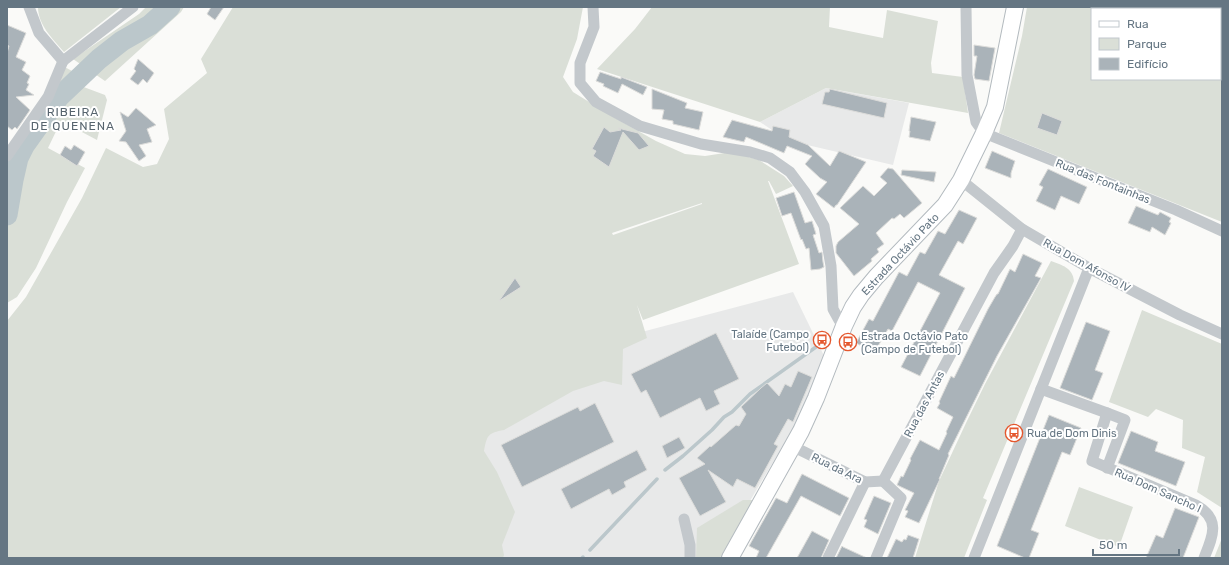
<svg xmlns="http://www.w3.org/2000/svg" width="1229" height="565" font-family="Rubik,sans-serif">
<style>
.built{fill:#e8e9e9}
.green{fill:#dadfd7;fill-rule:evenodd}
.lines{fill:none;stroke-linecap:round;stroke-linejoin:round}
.stream{stroke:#bbc7cb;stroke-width:3.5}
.river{stroke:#bbc7cb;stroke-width:21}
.building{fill:#aab3b9;stroke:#dcdcda}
.secondary-casing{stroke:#b3babf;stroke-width:18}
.street{stroke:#c3c8cc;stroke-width:11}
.secondary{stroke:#fff;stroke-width:16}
.labels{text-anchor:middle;stroke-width:4;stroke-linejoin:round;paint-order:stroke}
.street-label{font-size:11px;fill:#657683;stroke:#fff}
.poi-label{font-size:11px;fill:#657683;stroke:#fff;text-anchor:start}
.neighbourhood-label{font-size:12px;letter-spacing:1px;fill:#57646e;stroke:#fff}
</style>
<rect width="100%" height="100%" fill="#fafaf8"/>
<g class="built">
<path d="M826 88 909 103 893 165 773 137 775 132 760 122Z"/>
<path d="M793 292 827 362 804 410 716 558H478L474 433 615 339Z"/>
</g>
<g class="green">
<path d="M38 7H121L64 52C53 39 38 25 38 7Z"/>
<path d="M146 7H184L181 12 105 81 73 59 139 14Z"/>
<path d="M233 7H583L577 39 563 77 573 92 615 118 656 141 685 154 705 156 731 152 759 160 784 176 793 186 776 194 769 181H768L799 264 643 320 637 305 647 338 623 349 622 385 604 381 573 391 504 430C488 433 487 435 484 451L497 472 515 512 502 545 504 555 503 558H7V321L26 297 82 198 106 148 143 167 157 164 169 139 164 109 207 73 201 59ZM702 203V204L613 235 612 233Z"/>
<path d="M652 7H830L829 27 883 38 887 10 938 21 931 63 932 73 963 77 968 113 826 88 760 122 597 69 635 29Z"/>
<path d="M1027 7H1222V222L999 133 1022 36ZM1092 9H1220V79H1092Z"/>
<path d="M64 67C72 70 79 75 83 82L81 86 105 95 107 100 97 140 61 121 48 148 85 168 67 202 36 268 17 297 7 303V163L20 143 48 106 59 84V69Z"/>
<path d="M1051 261C1062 265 1073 268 1074 281L983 498 987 500 964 558H915L939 481 966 423 985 384Z"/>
<path d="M1142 310 1222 344V508L1197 492 1205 457 1182 448 1183 420 1156 409 1148 417 1109 402Z"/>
<path d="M1079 487 1133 507 1119 547 1065 526Z"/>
<path d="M743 500H753L720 558H696L697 528Z"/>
<path d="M1222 538V558H1214Z"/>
</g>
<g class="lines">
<g class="stream">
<path d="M665 470 683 456 712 430 724 417 732 412 750 394 816 347"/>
<path d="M590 550 657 479"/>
<path d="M582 558 583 557"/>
</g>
<path class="river" d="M7 215 13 180 18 158 24 146 59 97 99 59 122 41 150 25 170 7"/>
</g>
<g class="building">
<path d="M211 7H224L215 20 207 14Z"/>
<path d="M7 25 26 33 16 57 26 62 22 70 30 76 27 83 29 84 26 90 34 95 16 97 30 110 17 129 15 127 12 130 7 126V53L9 46 7 45Z"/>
<path d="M974 45 995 48 989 81 975 79 974 75 977 56H974Z"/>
<path d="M138 59 154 73 147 83 143 79 138 85 130 79 136 71 134 69Z"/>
<path d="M600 72 621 79V77L647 87 643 95 622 84 618 93 603 86 604 84 596 81Z"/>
<path d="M652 89 687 103 685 108 703 112 699 130 673 124V121L662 119 664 110 652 109Z"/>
<path d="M830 89 887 103 884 118 822 104 825 92H829Z"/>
<path d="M136 108 156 125 147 129 152 142 139 145 146 156 139 161 126 142 119 141 126 131 120 112 128 117Z"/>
<path d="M1042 113 1062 121 1057 135 1037 128Z"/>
<path d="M911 117 936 122 930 141 909 137 910 131H909Z"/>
<path d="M732 120 772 131 773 126 790 130 789 137 808 145 830 166 839 151 866 162 837 205H836L834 208 816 194 827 182 820 178 805 164 812 156 787 146 784 153 746 137 744 142 723 137Z"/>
<path d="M604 127 610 132 621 130 618 128 638 133 649 146 639 150 623 132 609 167 593 156 596 151 592 149Z"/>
<path d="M74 145 85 152 77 166 60 155 65 146 71 150Z"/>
<path d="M992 151 1015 161 1011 173V178L985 168Z"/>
<path d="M888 168 893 169 922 203 904 218 900 214 894 219 892 218 876 233 884 244 877 249 879 252 871 259 872 261 854 276 836 253V246L838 242 859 224 840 208 863 186 874 196 887 183 880 177Z"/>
<path d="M1048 169 1087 187 1079 204 1061 196 1055 210 1036 201 1043 187 1039 185Z"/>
<path d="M902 170 936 172 934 182 901 175Z"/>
<path d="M794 192 805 223 812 221 816 234 813 235 819 253 822 252 823 262 824 267 820 269 811 270 809 248 806 249 802 239 801 240 791 213 782 216 776 198Z"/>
<path d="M1136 206 1158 215 1160 212 1171 218 1169 222 1171 223 1165 235 1152 227 1150 232 1128 223Z"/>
<path d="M959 210 977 218 963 244 958 241 939 275 965 288 920 376 901 367 940 293 918 282 892 331 888 329 874 353 856 343 869 319 873 321 899 272 907 276 920 252 925 254 938 231 945 234Z"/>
<path d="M1023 254 1042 263 1035 276 1041 278 997 356 948 454 949 455 939 479H940L919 523 905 517 908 511 905 510 914 493 897 485 901 476 903 477 911 460 910 459 920 440 939 450 947 433 946 432 953 417 937 408 940 403 939 402 951 376 954 378 988 309 995 297 997 294H998L1010 269 1015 272Z"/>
<path d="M515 278 521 287 499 301Z"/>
<path d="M1086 322 1110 331 1095 370 1103 373 1092 400 1060 388Z"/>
<path d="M716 333 739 379 714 391 720 404 706 411 700 398 660 418 646 390 641 393 631 374Z"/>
<path d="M798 371 812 377 793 422 788 419 774 444 778 446 755 488 737 479 733 487 708 470 726 502 700 516 679 478 705 464 697 458 710 446 711 447 736 425 739 426 746 414 741 407 761 388 767 383 779 396 785 384 791 387Z"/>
<path d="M595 403 614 442 522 487 501 445 578 407 580 411Z"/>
<path d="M1049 415 1081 428 1070 455 1062 452 1031 530 1039 533 1029 558H1025L997 546Z"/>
<path d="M1131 431 1158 442 1155 451 1185 462 1176 486 1118 463Z"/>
<path d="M679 437 685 448 667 458 662 446Z"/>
<path d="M637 450 647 470 624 482 626 487 612 495 609 489 571 509 561 489Z"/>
<path d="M802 474 849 498 840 516 801 496 766 558H756L759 551 749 546 776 498 787 503Z"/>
<path d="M874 496 891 503 878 534 864 527 867 520 864 519Z"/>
<path d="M1175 508 1199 517 1183 558H1146L1156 535 1163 538Z"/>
<path d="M812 531 829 540 821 558H797Z"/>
<path d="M908 535 919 539 913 558H887L896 539 902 542 904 539 906 540Z"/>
<path d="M842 546 843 547 867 558H836Z"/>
</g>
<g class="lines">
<defs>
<path id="secondary" d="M730 558 801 431 816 398 844 326 853 307 861 295 876 277 945 205 961 180 984 133 995 107 1015 7"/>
</defs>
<use href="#secondary" class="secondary-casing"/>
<g class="street">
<path d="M29 7 39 33 63 61"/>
<path d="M593 7 594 27 580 63V83L596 102 640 126 701 144 750 152 770 158 790 172 805 192 824 226 831 266 833 309 839 320 844 326"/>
<path d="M966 7 967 75 976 122 984 133 1176 210 1222 231"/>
<path d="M7 156 48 97 63 61 133 7"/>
<path d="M961 180 1022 229 1089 268 1180 315 1222 334"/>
<path d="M1041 389 1107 413 1092 461 1196 505C1221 519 1213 536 1204 558"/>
<path d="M1107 413 1125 420 1107 468"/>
<path d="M792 446 865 482 883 481"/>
<path d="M883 481 994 273 1013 246 1022 229"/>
<path d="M684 519 690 545V558"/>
<path d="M828 558 865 482"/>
<path d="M876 558 901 498 883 481"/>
<path d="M974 558 1089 268"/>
</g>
<use href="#secondary" class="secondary"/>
</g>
<defs>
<symbol id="bus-ring" viewBox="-11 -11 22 22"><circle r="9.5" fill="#fff" stroke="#e4572e" stroke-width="1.5"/><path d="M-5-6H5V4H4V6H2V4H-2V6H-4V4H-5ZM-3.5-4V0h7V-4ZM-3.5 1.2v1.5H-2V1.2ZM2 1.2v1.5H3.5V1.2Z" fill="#e4572e"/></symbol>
</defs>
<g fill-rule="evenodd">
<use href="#bus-ring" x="812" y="330" width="20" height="20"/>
<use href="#bus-ring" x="838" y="332" width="20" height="20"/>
<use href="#bus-ring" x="1004" y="423" width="20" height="20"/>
</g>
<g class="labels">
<g class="street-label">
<text transform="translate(1103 181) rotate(22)" y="4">Rua das Fontainhas</text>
<text transform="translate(900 254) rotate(-47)" y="4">Estrada Octávio Pato</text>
<text transform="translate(1087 265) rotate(29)" y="4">Rua Dom Afonso IV</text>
<text transform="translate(924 404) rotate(-62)" y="4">Rua das Antas</text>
<text transform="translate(837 468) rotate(26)" y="4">Rua da Ara</text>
<text transform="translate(1158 490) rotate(24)" y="4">Rua Dom Sancho I</text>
</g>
<g class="poi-label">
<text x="809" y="338" text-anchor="end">Talaíde (Campo<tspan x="809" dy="13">Futebol)</tspan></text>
<text x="861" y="340">Estrada Octávio Pato<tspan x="861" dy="13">(Campo de Futebol)</tspan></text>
<text x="1027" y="437">Rua de Dom Dinis</text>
</g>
<g class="neighbourhood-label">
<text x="73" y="116">RIBEIRA<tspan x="73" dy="14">DE QUENENA</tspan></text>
</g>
</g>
<rect width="1229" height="565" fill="none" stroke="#657683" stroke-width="16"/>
<rect x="1091" y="8" width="130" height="72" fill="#ffffff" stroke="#c1c8cd"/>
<rect x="1099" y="21" width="20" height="6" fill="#ffffff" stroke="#c1c8cd"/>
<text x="1127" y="28" font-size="12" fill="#657683">Rua</text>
<rect x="1099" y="38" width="20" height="12" fill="#dadfd7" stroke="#c1c8cd"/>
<text x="1127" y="48" font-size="12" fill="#657683">Parque</text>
<rect x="1099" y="58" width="20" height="12" fill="#aab3b9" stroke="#c1c8cd"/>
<text x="1127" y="68" font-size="12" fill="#657683">Edifício</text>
<path d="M1093 549v6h86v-6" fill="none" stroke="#657683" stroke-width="2"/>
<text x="1099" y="549" font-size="12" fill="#657683" stroke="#ffffff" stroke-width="3" paint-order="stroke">50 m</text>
</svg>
